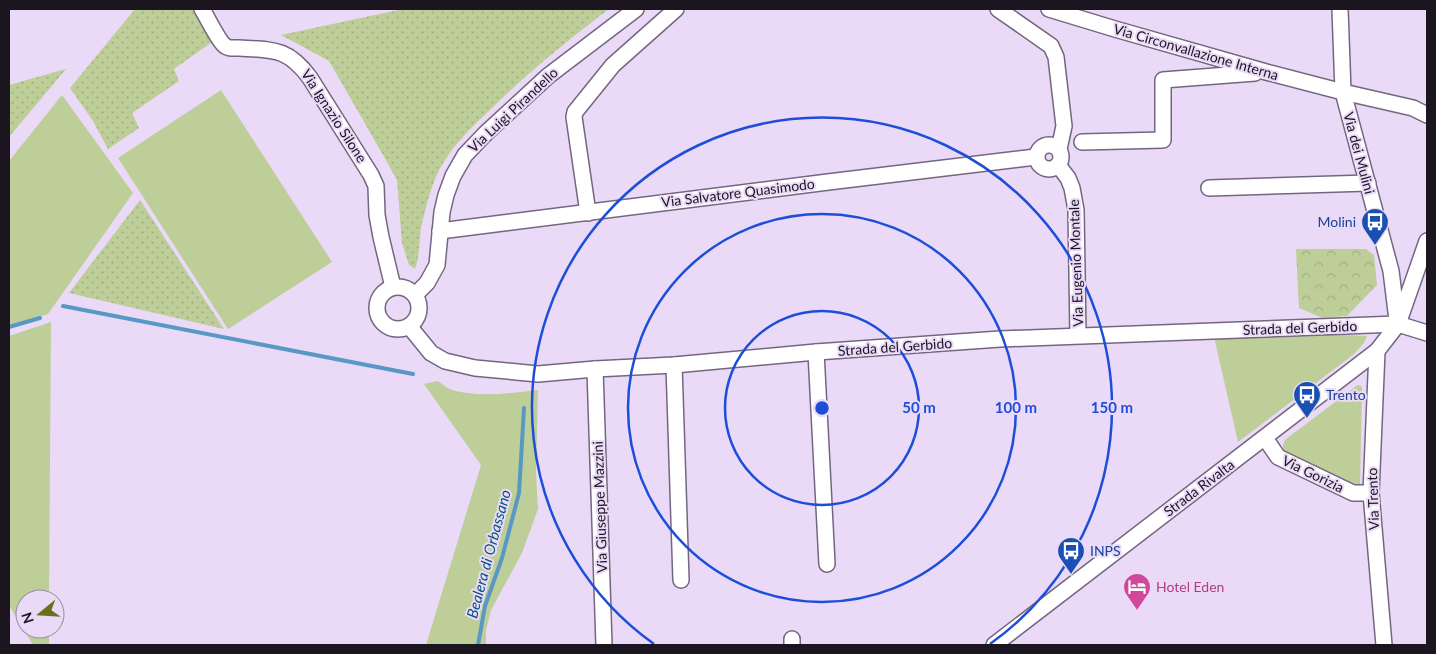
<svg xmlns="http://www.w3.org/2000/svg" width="1436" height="654" font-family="Lato,sans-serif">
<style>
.grass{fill:url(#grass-dots)}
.forest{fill:url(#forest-crowns)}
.garden{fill:#bdce98}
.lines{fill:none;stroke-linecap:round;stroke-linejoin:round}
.stream{stroke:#5998c5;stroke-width:4}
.minor-casing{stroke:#746680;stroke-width:18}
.minor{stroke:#fff;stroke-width:15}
.ring{fill:none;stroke:#1d4ed8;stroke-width:2.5}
.labels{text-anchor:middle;stroke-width:4;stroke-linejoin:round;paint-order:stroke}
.street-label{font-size:14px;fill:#1b151f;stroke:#eadaf8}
.transit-label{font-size:14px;fill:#164399;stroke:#eadaf8;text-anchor:start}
.hotel-label{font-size:14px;fill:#b23c85;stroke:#eadaf8;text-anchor:start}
.water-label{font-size:15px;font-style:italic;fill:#00527d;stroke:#eadaf8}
.centre{fill:#1d4ed8;stroke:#eadaf8;stroke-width:2.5}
.ring-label{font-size:15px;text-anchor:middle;font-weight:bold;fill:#1d4ed8;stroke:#eadaf8;stroke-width:4;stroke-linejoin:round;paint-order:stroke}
</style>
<defs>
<pattern id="grass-dots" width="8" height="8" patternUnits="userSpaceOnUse" patternTransform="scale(1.25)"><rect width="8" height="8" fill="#bdce98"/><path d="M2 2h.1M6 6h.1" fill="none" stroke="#a2b083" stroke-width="1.8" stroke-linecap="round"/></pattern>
<pattern id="forest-crowns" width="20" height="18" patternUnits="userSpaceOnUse" patternTransform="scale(1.25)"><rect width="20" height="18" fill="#bdce98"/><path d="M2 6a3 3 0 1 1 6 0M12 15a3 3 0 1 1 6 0" fill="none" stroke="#a2b083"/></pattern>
</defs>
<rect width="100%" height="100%" fill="#eadaf8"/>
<g class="grass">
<path d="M135 9H192L212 42 174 69 179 81 132 113 139 128 108 149 93 121 70 88Z"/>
<path d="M403 9H609C568 40 530 71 493 107 471 128 448 149 436 177 429 193 425 211 421 228 419 244 420 254 415 269L409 265 402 243 397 180 383 155 329 61 281 35Z"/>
<path d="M66 69 9 137V85Z"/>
<path d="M140 200 224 329 69 293Z"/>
</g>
<path class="forest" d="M1296 249H1366L1374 255 1377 285 1347 316 1323 318 1299 308Z"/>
<g class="garden">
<path d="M221 90 332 262 228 329 118 158Z"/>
<path d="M62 95 133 193 48 314 9 326V161Z"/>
<path d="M51 322 49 599H25V629H49V645H33L9 605V336Z"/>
<path d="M1323 334 1367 336 1364 343 1354 354 1238 442 1214 337Z"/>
<path d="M438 381C442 384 447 388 452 390 480 398 510 393 538 390L536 473 538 509 522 553 491 610 486 630V645H426L481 465 424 384Z"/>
<path d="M1358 385 1361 386 1362 389 1360 484 1359 486 1285 454C1282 448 1282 445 1286 439Z"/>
</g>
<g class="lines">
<g class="stream">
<path d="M63 306 413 374"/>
<path d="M9 327 40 318"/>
<path d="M478 645 485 606 502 558 519 493 524 408"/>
</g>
<defs>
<g id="minor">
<path d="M202 9C207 17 218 40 224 45 228 49 234 48 239 48 274 50 288 48 310 78L371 175 376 186 377 215 381 237 393 287"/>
<path d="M998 9 1051 46 1056 57 1064 126 1059 149"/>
<path d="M1049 9 1115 29 1266 72 1343 92 1413 108 1427 115"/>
<path d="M1340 9 1343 92 1391 271 1397 320"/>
<path d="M1082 142 1163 140V80L1255 73"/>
<circle cx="1049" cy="157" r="12"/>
<path d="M1058 165 1068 178 1072 188 1076 210 1078 335"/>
<path d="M1209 188 1368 183"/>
<path d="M588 213 574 117 575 112 613 65 676 9"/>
<path d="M440 231 828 182 1036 157"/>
<circle cx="398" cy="308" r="21"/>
<path d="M415 295 427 283 437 265 442 212 446 195 453 176 465 155 486 133 548 76 636 9"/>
<path d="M409 326 431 353 445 361 475 368 538 374 595 369 674 365 816 352 1000 339 1398 324 1427 333"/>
<path d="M1377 351 1371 493 1384 645"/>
<path d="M816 352 827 564"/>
<path d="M674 365 681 580"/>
<path d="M595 369 604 645"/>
<path d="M1265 438 1278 457 1353 493H1371"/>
<path d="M792 639V645"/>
<path d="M994 645 1377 351 1398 324 1427 241"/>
</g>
</defs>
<use href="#minor" class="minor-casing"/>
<use href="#minor" class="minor"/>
</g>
<g class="ring">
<circle cx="822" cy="408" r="97"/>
<circle cx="822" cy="408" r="194"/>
<path d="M654 644A290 290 0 1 1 990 644"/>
</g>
<defs>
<symbol id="bus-pin" viewBox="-11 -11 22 30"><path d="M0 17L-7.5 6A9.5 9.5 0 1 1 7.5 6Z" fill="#1a4fb4" stroke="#eadaf8"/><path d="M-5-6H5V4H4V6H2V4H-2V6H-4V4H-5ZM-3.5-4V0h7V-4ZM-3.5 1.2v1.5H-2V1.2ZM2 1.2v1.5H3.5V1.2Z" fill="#fff"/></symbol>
<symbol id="hotel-pin" viewBox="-11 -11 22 30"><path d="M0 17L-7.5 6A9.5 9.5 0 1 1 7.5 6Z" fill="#d1479c" stroke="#eadaf8"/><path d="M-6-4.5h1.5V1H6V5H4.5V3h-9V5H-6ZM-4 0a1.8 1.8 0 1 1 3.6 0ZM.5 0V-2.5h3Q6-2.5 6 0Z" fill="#fff"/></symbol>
</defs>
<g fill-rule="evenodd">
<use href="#bus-pin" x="1359" y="206" width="32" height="43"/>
<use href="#bus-pin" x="1291" y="379" width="32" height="43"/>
<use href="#bus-pin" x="1055" y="535" width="32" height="43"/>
<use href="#hotel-pin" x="1121" y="571" width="32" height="43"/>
</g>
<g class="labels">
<g class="street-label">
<text transform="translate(1196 52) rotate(16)" y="5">Via Circonvallazione Interna</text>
<text transform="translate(513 110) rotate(-43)" y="5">Via Luigi Pirandello</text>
<text transform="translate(334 116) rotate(57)" y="5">Via Ignazio Silone</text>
<text transform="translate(1359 153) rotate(75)" y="5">Via dei Mulini</text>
<text transform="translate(738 193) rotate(-7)" y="5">Via Salvatore Quasimodo</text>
<text transform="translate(1076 263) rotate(-92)" y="5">Via Eugenio Montale</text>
<text transform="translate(1300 328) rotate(-2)" y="5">Strada del Gerbido</text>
<text transform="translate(895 347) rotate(-4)" y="5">Strada del Gerbido</text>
<text transform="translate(1313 474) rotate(26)" y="5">Via Gorizia</text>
<text transform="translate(1199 488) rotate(-37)" y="5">Strada Rivalta</text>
<text transform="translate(1373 499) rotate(-92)" y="5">Via Trento</text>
<text transform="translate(600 507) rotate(-92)" y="5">Via Giuseppe Mazzini</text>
</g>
<g class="transit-label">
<text x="1356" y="227" text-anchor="end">Molini</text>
<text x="1326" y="400">Trento</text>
<text x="1090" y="556">INPS</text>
</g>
<g class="hotel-label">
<text x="1156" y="592">Hotel Eden</text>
</g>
<g class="water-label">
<text transform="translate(489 554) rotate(-75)" y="5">Bealera di Orbassano</text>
</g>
</g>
<circle cx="822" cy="408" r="8" class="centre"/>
<g class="ring-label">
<text x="919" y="413">50 m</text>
<text x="1016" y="413">100 m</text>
<text x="1112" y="413">150 m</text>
</g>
<rect width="1436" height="654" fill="none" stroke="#1b151f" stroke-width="20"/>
<g transform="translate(40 614) rotate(252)"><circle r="24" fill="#eadaf8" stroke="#978ba1"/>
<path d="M0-4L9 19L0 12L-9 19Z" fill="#687119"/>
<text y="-8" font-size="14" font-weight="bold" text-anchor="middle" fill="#1b151f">N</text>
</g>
</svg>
